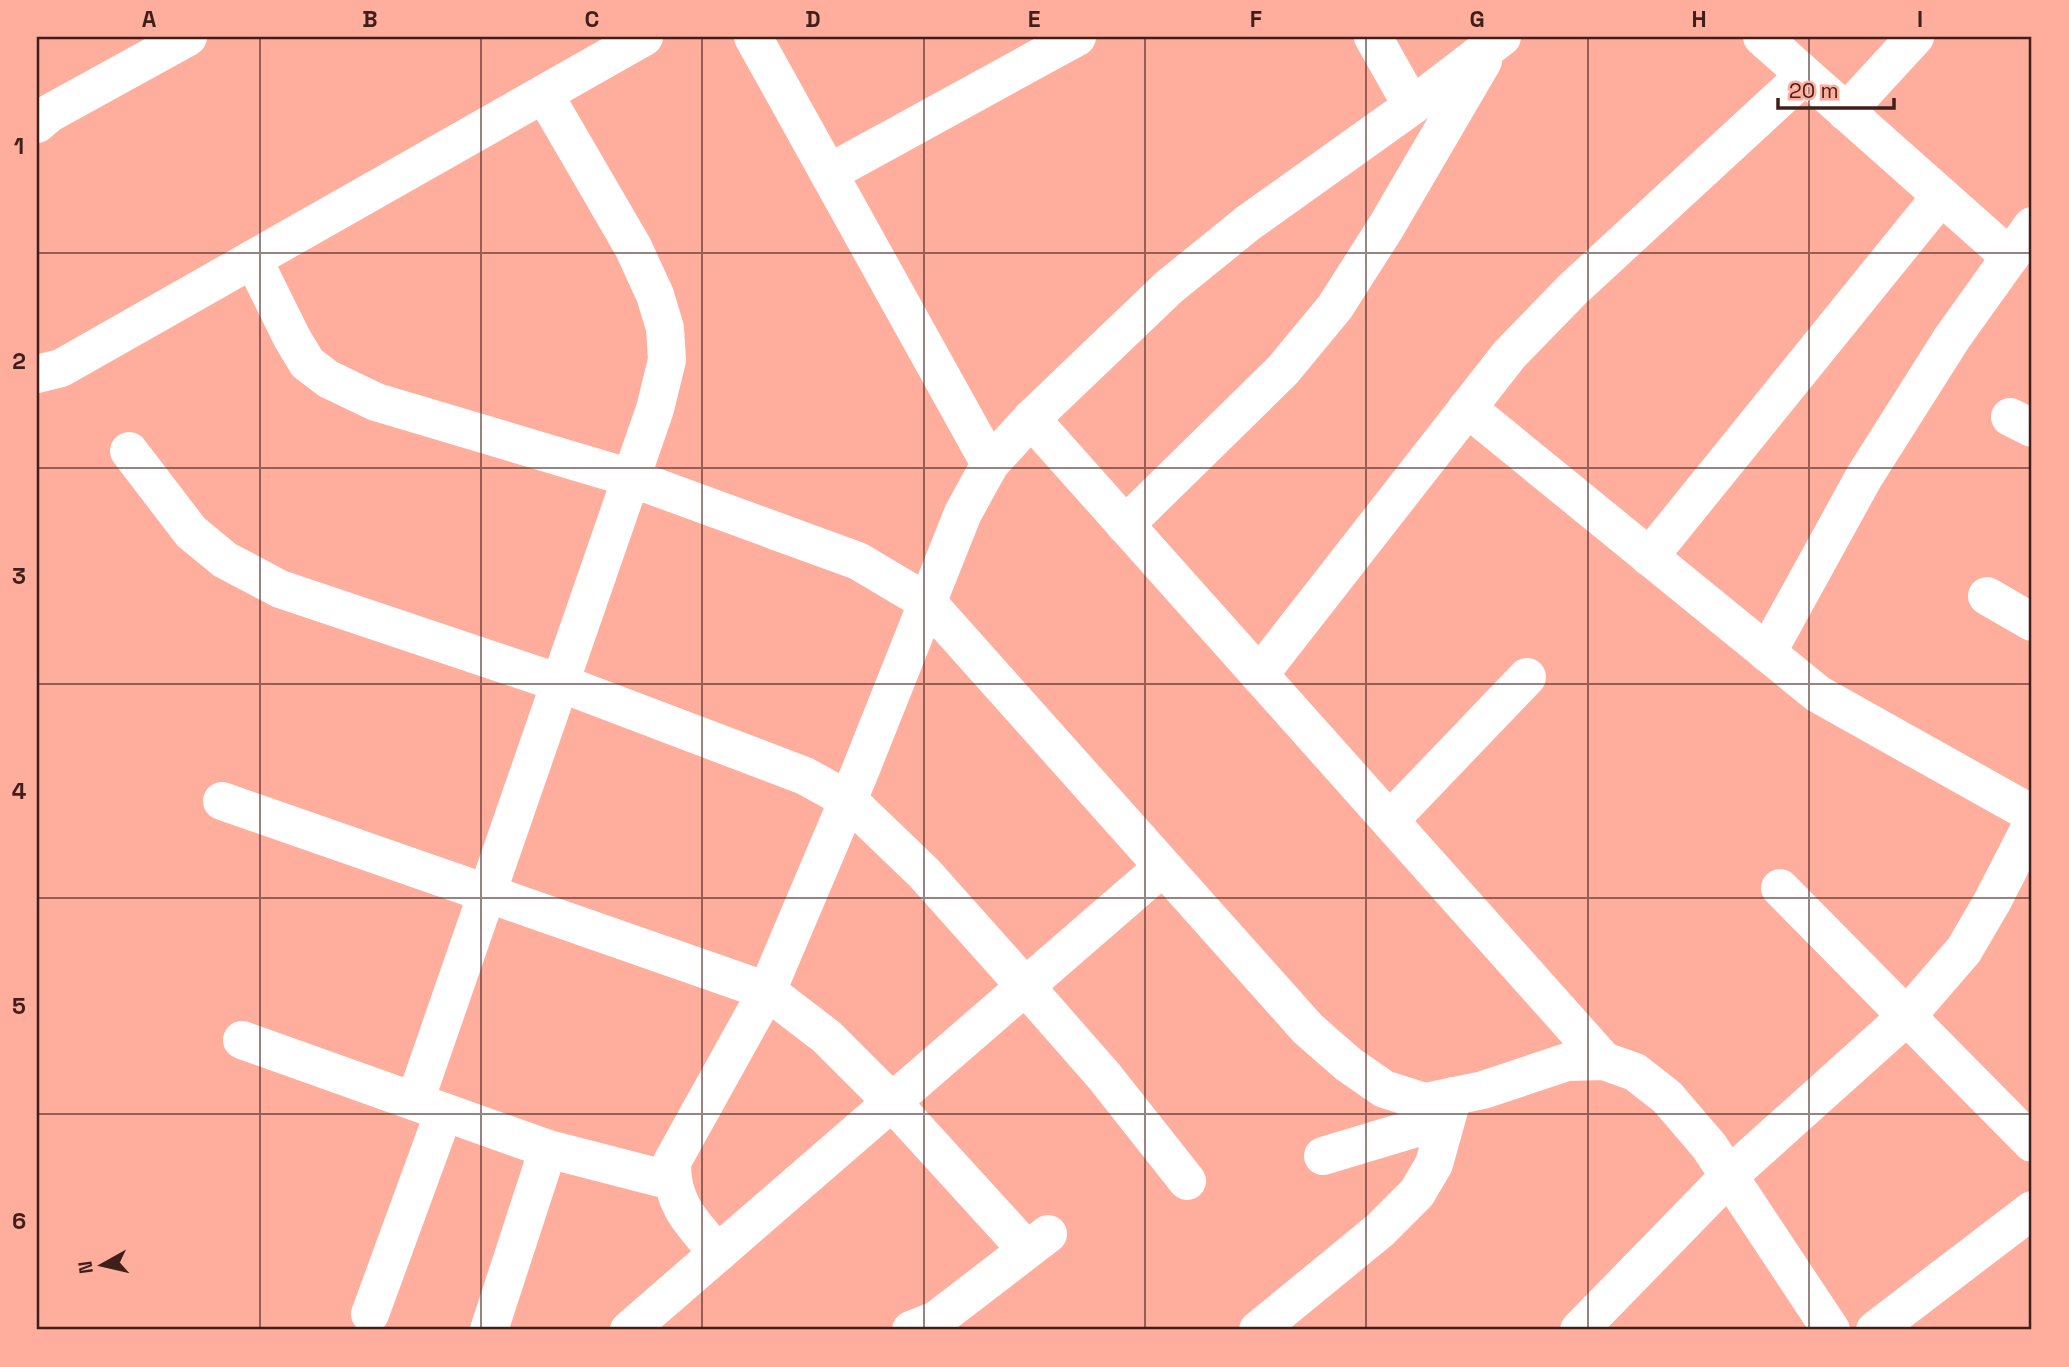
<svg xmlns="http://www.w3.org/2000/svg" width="2069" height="1367" font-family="'Space Grotesk',sans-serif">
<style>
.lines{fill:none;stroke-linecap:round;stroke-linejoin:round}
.street{stroke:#fff;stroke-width:38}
.grid{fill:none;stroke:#3e1f19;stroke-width:2;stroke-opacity:0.55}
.neatline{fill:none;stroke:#3e1f19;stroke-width:2.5}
.grid-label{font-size:23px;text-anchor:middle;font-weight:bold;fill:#3e1f19}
</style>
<rect width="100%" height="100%" fill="#ffad9c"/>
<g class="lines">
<g class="street">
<path d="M753 37 990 464"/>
<path d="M1373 37 1412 106"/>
<path d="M1762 37 2010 257"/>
<path d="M1846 112 1915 37"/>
<path d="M37 124 50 113 188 37"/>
<path d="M829 173 1077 37"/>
<path d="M253 259 292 338 307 363 328 379 376 402 631 478 858 561 927 602 1308 1029 1348 1064 1384 1089 1425 1102 1483 1090 1567 1062 1604 1061 1635 1072 1667 1097 1709 1146 1831 1330"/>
<path d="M37 374 61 368 644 37"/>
<path d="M1467 408 1818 694 2032 814"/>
<path d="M2010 417 2032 428"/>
<path d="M1031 419 1604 1061"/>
<path d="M129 451 191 532 225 560 280 589 560 683 805 776 848 800 924 873 1025 986 1104 1076 1187 1181"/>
<path d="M1125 525 1283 370 1335 307 1386 227 1483 61"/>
<path d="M1649 557 1941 196"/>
<path d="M1987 596 2032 622"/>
<path d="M1767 653 1864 477 1952 338 2032 226"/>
<path d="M1259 675 1509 355 1572 290 1804 76"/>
<path d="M222 801 767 991 827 1037 892 1102 1016 1238"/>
<path d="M1390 820 1527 677"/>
<path d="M1780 888 2032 1143"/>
<path d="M242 1040 548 1149 672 1181"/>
<path d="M415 1101 655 409 667 360 665 328 655 295 633 247 544 94"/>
<path d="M1323 1156 1446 1119"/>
<path d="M718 1253C692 1223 671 1204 672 1162L767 991 859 774 963 513 990 464 1031 419 1169 287 1248 223 1412 106 1502 37"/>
<path d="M370 1314 444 1112"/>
<path d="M489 1330 548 1149"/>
<path d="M629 1330 1163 867"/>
<path d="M911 1330 936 1320 1048 1234"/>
<path d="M1258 1330 1380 1230 1417 1193 1434 1164 1453 1096"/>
<path d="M1579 1330 1729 1176 1907 1016 1964 950 1992 902 2032 824"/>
<path d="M1875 1330 2032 1210"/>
</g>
</g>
<path class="grid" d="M260 37V1330M481 37V1330M702 37V1330M924 37V1330M1145 37V1330M1366 37V1330M1588 37V1330M1809 37V1330M37 253H2032M37 468H2032M37 684H2032M37 898H2032M37 1114H2032"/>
<rect width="2069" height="1367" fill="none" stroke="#ffad9c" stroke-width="77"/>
<g transform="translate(102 1265) rotate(262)" stroke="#ffad9c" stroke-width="5" paint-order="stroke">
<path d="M0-5L12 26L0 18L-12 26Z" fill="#3e1f19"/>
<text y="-10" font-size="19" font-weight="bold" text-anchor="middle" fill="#3e1f19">N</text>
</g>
<path d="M1778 98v10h116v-10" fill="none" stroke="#3e1f19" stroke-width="3.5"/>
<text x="1789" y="98" font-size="21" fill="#3e1f19" stroke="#ffad9c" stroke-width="5" paint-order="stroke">20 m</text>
<rect x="38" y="38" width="1992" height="1290" class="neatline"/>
<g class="grid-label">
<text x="149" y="27">A</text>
<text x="370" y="27">B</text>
<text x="592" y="27">C</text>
<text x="813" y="27">D</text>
<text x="1034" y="27">E</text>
<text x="1256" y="27">F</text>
<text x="1477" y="27">G</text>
<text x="1699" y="27">H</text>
<text x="1920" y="27">I</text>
<text x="19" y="154">1</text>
<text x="19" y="369">2</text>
<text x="19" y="584">3</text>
<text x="19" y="799">4</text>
<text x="19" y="1014">5</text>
<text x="19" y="1229">6</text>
</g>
</svg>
